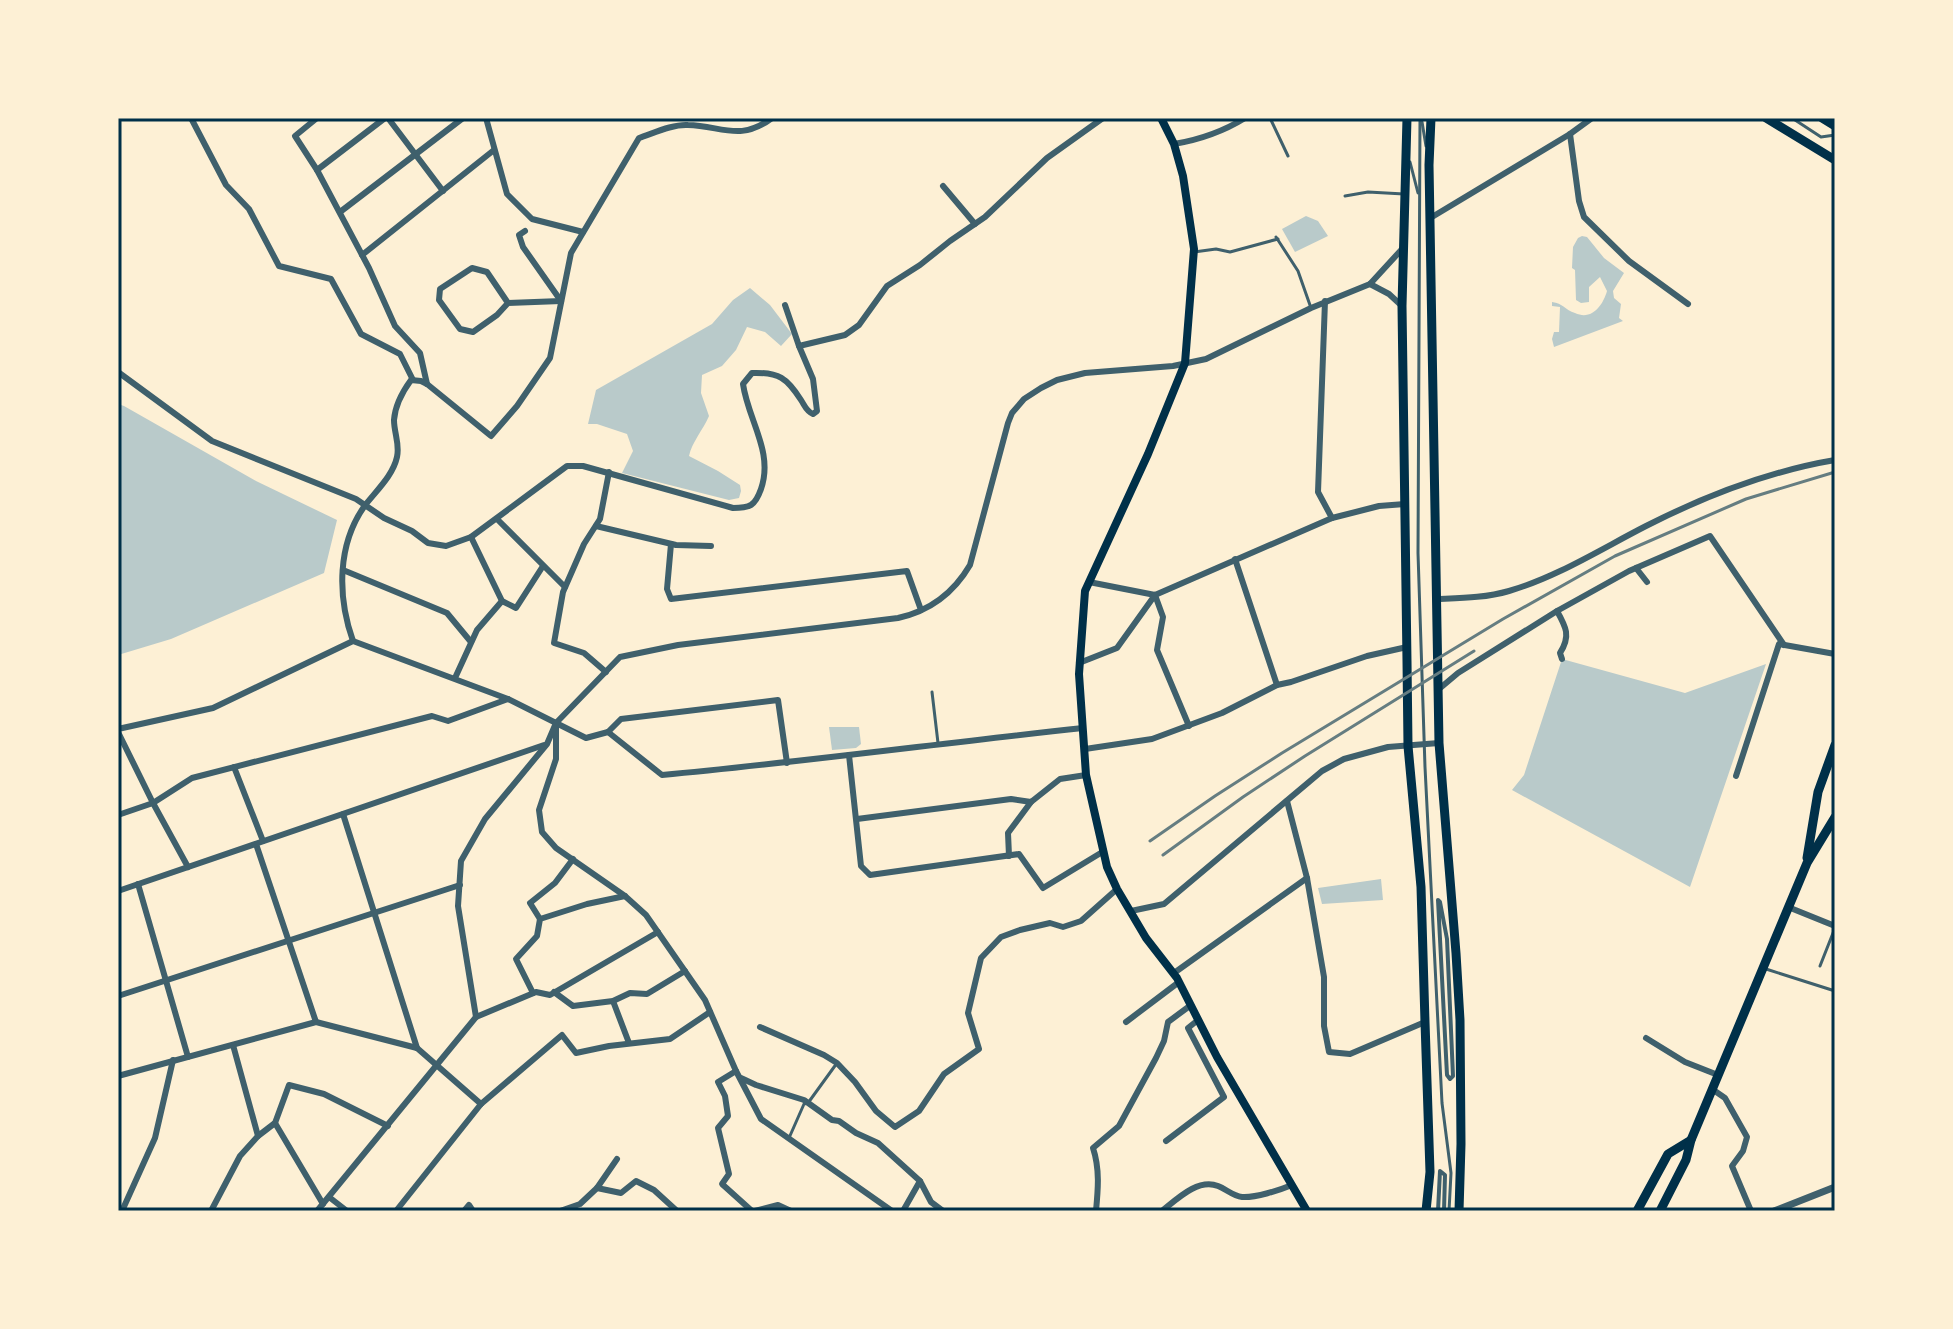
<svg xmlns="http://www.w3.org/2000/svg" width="1953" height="1329" font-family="Karla,sans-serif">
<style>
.green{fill:#b9caca}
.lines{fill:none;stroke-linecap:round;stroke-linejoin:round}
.service{stroke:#3f606c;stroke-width:3}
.pedestrian{stroke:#3f606c;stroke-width:4}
.minor{stroke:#3f606c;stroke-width:6}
.tertiary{stroke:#3f606c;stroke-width:7}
.secondary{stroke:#003049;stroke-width:8}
.primary{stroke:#003049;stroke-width:9}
.rail{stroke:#657d81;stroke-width:3}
.neatline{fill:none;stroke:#003049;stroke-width:3}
</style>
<rect width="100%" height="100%" fill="#fdf0d5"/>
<g class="green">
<path d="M1306 216 1318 221 1328 236 1295 252 1282 229Z"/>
<path d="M1582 236 1587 237 1604 258 1624 273 1613 291 1614 298 1621 304 1619 318 1623 321 1554 347 1552 339 1554 332H1559L1560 307 1552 306V302C1563 303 1565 310 1575 313 1592 321 1603 305 1607 291L1600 277 1589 287V302L1581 303 1576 300 1575 270 1572 268 1573 247 1578 238Z"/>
<path d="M750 288 770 305 792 334 781 346 765 332 747 327 736 350 722 366 702 375 701 393 709 416C703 430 692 442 689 456L718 471 740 485 741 491 739 498 729 500 622 473 633 451 627 434 597 424H588L596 390 712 324 733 300Z"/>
<path d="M118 404 124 406 256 481 337 520 324 573 171 639 118 655Z"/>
<path d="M1562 659 1685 693 1766 664 1690 887 1512 790 1524 775Z"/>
<path d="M829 727H859L861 744 856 748 832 750Z"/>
<path d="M1381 879 1383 900 1322 904 1318 888Z"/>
</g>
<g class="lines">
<g class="service">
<path d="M1270 118 1288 156"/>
<path d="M1420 118 1418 553 1425 767 1442 1103 1451 1173 1449 1211"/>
<path d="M1792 118 1821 137 1835 135"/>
<path d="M1422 122 1426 146"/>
<path d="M1410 162 1418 193"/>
<path d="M1345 196 1368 192 1404 194"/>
<path d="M1276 237 1298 271 1311 308"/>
<path d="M1194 252 1216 249 1230 252 1278 239"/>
<path d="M932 692 938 743"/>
<path d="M1820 966 1835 928"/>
<path d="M1766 969 1835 991"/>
<path d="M789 1138 804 1104 808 1103 837 1063"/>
</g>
<g class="pedestrian">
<path d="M1438 900 1440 902 1447 939 1453 1076 1450 1079 1447 1075Z"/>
<path d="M1438 1211 1440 1171 1445 1175 1444 1211"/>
</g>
<g class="minor">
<path d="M191 118 226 185 249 209 279 266 331 279 361 334 400 354 413 380"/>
<path d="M385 118 317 170 369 268 395 326 420 353 427 384"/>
<path d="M388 118 443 191"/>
<path d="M486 118 507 194 532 219 583 232"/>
<path d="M1570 134 1579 201 1584 217 1629 261 1688 304"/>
<path d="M1174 144C1198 140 1224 131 1245 118"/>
<path d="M317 170 295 136 317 118"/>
<path d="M943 186 975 224"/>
<path d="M340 212 463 118"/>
<path d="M1432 217 1570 134 1592 118"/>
<path d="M525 231 519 235 523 247 561 301"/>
<path d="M362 255 494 150"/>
<path d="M1370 284 1389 294 1402 306"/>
<path d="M1325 301 1318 492 1332 518"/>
<path d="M508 303 497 315 473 332 460 329 439 300 440 289 472 268 487 272 508 303 561 301"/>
<path d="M785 305 799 346 845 335 859 325 887 286 920 265 950 241 985 217 1047 158 1103 118"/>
<path d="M118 372 212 441 356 499 384 518 412 531 428 543 446 546 471 537 567 466H583L733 508C750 508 755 506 761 489 774 452 748 420 743 384L752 373C779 372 787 378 801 400 805 406 806 411 813 414L817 411 813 379 799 346"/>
<path d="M497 519 565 587"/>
<path d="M596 526 676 545 711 546"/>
<path d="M471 537 502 601 516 608 543 566"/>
<path d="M671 544 667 589 671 599 907 571 921 610"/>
<path d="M1235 559 1277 685"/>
<path d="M1636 568 1647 582"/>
<path d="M343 570 447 613 471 642"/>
<path d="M1089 582 1155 595 1332 518 1379 506 1405 504"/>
<path d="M1155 595 1163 617 1157 650 1189 726"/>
<path d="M1436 599C1460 598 1485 598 1509 591 1557 577 1601 549 1646 526 1705 496 1770 471 1835 460"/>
<path d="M1557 611C1566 627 1571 636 1560 653L1562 659"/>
<path d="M353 641C337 596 337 543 366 504 378 489 393 475 397 457 400 444 394 433 394 420 395 406 403 391 411 380L421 381 427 384 491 436 517 406 550 358 571 253 639 138C654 133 673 124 688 125 722 126 740 142 772 118"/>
<path d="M1079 663 1117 648 1155 595"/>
<path d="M606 672 584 653 554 643 563 592 584 544 600 519 609 472"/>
<path d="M455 678 477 630 502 601"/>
<path d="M1439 689 1458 673 1557 611 1629 571 1710 536 1784 645"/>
<path d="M556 726V759L539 810 542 832 556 848 625 896 646 915 705 1000 736 1071 761 1119 892 1211"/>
<path d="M118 729 213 708 353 641 508 699 586 738 608 732 662 775C803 762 943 743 1083 728"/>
<path d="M118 732 153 803 188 867"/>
<path d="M608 732 621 719 778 700 787 763"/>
<path d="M1085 749 1152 739 1222 713 1277 685 1291 682 1367 656 1407 647"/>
<path d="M849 755 861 866 870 875 1019 854 1043 888 1104 851"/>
<path d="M234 767 263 841"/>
<path d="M1736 776 1779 644 1835 654"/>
<path d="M1287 801 1307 878 1324 977V1026L1329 1052 1350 1054 1425 1022"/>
<path d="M343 814 417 1048"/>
<path d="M118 815 153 803 192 778 432 716 448 721 508 699"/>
<path d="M857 819 1011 799 1031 802 1060 779 1086 775"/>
<path d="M256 844 316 1022"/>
<path d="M1009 856 1008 833 1031 802"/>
<path d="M138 884 188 1057"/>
<path d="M118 891 544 745"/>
<path d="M1788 907 1835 926"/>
<path d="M1131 911 1164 904 1322 771 1344 759 1388 747 1439 743"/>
<path d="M540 919 530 903 555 883 573 859"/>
<path d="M1174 973 1307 878"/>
<path d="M554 992 573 1006 613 1001 630 993 647 994 685 971"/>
<path d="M533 993 516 959 537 936 540 919 587 904 625 896"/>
<path d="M118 996 460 885"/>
<path d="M613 1001 629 1043"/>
<path d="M476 1017 536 992 550 995 658 932"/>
<path d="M1126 1022 1179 982"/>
<path d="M760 1027 824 1055 837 1063 855 1082 876 1111 895 1127 919 1111 944 1074 979 1049 968 1013 981 958 1001 937 1020 930 1050 923 1063 927 1081 921 1117 889"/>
<path d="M1646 1038 1685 1062 1718 1075"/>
<path d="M736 1071 718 1082 725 1096 728 1116 718 1128 729 1174 722 1184 752 1211"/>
<path d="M118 1076 316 1022 417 1048 481 1104"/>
<path d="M741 1078 756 1085 804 1100 832 1120 839 1121 856 1133 878 1143 920 1181 931 1202 943 1211"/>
<path d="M1712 1089 1725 1098 1747 1137 1743 1151 1732 1166 1751 1211"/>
<path d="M275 1123 323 1204"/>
<path d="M258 1136 275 1123 289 1085 324 1094 388 1126"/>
<path d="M1166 1141 1224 1097 1188 1028 1198 1020"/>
<path d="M597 1188 621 1193 636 1181 654 1190 677 1211"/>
<path d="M329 1197 347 1211"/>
<path d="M122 1211 155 1138 173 1060"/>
<path d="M211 1211 240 1156 258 1136 233 1045"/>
<path d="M317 1211 476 1017 458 906 461 861 485 819 547 744 556 723 620 657 678 645 898 618C930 611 953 594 970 565L1008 423 1012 413 1024 399 1041 388 1057 380 1085 373 1173 366 1206 359 1311 308 1370 284 1403 248"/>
<path d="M396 1211 481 1104 562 1035 576 1053 609 1046 670 1039 710 1012"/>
<path d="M464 1211 469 1205 473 1211"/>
<path d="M560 1211 580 1204 597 1188 617 1159"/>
<path d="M755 1211 778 1205 791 1211"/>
<path d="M903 1211 920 1181"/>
<path d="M1096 1211C1098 1190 1100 1169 1093 1148L1119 1126 1156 1058 1164 1041 1168 1022 1191 1005"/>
<path d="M1162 1211C1177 1199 1198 1178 1218 1186 1226 1189 1233 1196 1242 1197 1255 1198 1280 1190 1292 1185"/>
</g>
<path class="tertiary" d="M1774 1211 1835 1187"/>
<path class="secondary" d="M1161 118 1174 144 1183 176 1194 249 1185 363 1148 454 1085 591 1079 674 1086 775 1107 867 1117 889 1146 938 1177 978 1217 1057 1307 1211"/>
<g class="primary">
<path d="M1407 118 1402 306 1407 661 1408 746 1421 887 1425 1022 1430 1172 1426 1211"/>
<path d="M1431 118 1429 165 1439 743 1456 953 1460 1020 1461 1144 1459 1211"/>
<path d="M1766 118 1835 160"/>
<path d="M1822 118 1835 126"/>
<path d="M1807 858 1818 792 1835 745"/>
<path d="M1637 1211 1668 1154 1691 1140"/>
<path d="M1660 1211 1686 1160 1691 1140 1807 863 1835 817"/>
</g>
<g class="rail">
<path d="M1150 841 1215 796 1282 753 1503 619 1615 556 1746 499 1835 472"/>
<path d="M1163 855 1243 797 1305 756 1474 651"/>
</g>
</g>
<rect width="1953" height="1329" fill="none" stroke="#fdf0d5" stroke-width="240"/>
<rect x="120" y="120" width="1713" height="1089" class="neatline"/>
</svg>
